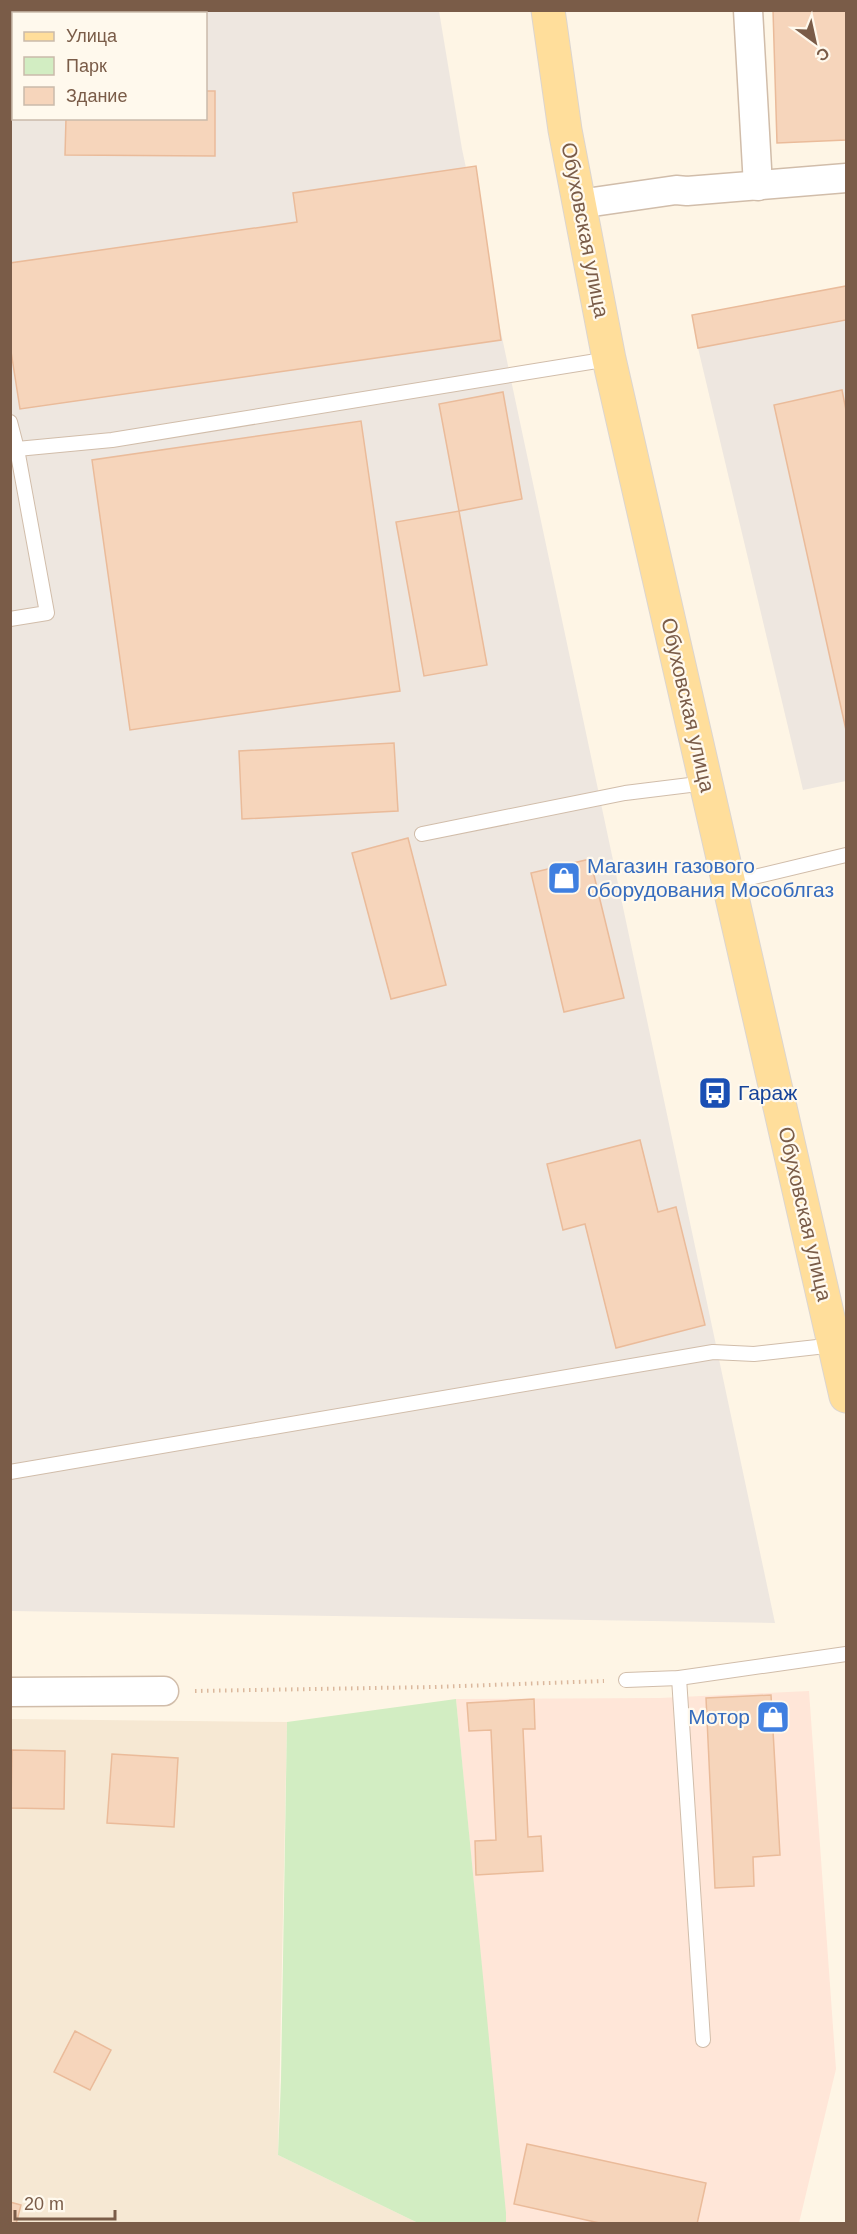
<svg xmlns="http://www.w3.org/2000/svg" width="857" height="2234" font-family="Arial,sans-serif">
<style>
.residential{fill:#f6e8d3}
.commercial{fill:#ffe6d8}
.industrial{fill:#eee7e0;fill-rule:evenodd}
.green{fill:#d2edc2}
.building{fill:#f6d5bb;stroke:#eabb9a;stroke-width:1.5}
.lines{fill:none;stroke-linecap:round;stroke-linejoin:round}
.service-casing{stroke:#d1bdaa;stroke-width:16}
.minor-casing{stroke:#d1bdaa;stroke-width:31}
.primary-casing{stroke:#dcd5cf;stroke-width:35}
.path{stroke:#dbb89d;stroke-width:4;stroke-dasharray:1.5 4.5;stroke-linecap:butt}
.service{stroke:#fff;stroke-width:14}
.minor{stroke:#fff;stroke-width:28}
.primary{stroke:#ffde9b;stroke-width:33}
.labels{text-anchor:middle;stroke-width:4.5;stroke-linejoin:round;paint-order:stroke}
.street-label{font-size:21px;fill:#7a5c48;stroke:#fff9ed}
.shop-label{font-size:21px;fill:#366cbe;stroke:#fff9ed;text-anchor:start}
.transit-label{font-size:21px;fill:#164399;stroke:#fff9ed;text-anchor:start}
</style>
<rect width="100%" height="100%" fill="#fef5e5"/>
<path class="residential" d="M11 1719 287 1722 278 2155 418 2223 11 2224Z"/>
<path class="commercial" d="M809 1691 836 2069 799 2223H506L456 1699 660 1698Z"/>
<g class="industrial">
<path d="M11 11H439L462 149 775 1623 11 1611ZM14 14H206V118H14Z"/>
<path d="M846 286V781L803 790 698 348 692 315Z"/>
</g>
<path class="green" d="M456 1699 506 2213V2223H418L278 2155 281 2080 287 1722Z"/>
<g class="building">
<path d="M773 10H846V140L777 143Z"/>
<path d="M206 91H215V156L65 155 66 118H206Z"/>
<path d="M476 166 501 340 20 409 10 345V263L297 222 293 193Z"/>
<path d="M846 286V320L698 348 692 315Z"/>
<path d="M842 390 846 410V730L774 405Z"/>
<path d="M503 392 522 499 459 511 439 404Z"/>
<path d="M361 421 400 691 130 730 92 460Z"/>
<path d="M459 511 487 665 424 676 396 522Z"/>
<path d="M394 743 398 811 242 819 239 751Z"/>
<path d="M408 838 446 985 391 999 352 853Z"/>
<path d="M590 859 624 998 564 1012 531 873Z"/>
<path d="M640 1140 658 1212 676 1207 705 1325 616 1348 585 1224 563 1230 547 1164Z"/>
<path d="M771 1695 780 1855 753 1857 754 1886 715 1888 706 1698Z"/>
<path d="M534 1699 535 1729H523L528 1837 541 1836 543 1871 476 1875 475 1841 496 1840 491 1730 469 1731 467 1703Z"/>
<path d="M12 1750 65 1751 64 1809 11 1808Z"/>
<path d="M112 1754 178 1758 174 1827 107 1823Z"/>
<path d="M75 2031 111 2050 90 2090 54 2072Z"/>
<path d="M527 2144 706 2183 697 2224H604L514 2204Z"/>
<path d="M10 2202 21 2205 16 2224H10Z"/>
</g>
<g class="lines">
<defs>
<g id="service">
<path d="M10 422 17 449 112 440 609 359"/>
<path d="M10 619 47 613 17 449"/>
<path d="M422 834 625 793 706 783"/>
<path d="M729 883 846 855"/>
<path d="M10 1472 713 1352 754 1354 835 1345"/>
<path d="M679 1678 703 2040"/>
<path d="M626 1680 679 1678 846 1654"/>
</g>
<g id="minor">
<path d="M748 10 758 186"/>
<path d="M579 204 676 190 687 191 846 178"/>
<path d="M10 1692 164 1691"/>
</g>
<path id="primary" d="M548 10 565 130 609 359 846 1396"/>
</defs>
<use href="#service" class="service-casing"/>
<use href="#minor" class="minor-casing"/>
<use href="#primary" class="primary-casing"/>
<path class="path" d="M195 1691 433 1687 604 1681"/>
<use href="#service" class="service"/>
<use href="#minor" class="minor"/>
<use href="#primary" class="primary"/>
</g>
<defs>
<symbol id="shop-square" viewBox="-11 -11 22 22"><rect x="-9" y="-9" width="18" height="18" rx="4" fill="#3f7fe0" stroke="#fff9ed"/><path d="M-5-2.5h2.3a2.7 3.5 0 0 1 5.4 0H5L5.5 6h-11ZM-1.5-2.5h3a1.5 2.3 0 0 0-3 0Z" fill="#fff"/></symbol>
<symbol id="bus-square" viewBox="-11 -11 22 22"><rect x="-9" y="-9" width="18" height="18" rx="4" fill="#1a4fb4" stroke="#fff9ed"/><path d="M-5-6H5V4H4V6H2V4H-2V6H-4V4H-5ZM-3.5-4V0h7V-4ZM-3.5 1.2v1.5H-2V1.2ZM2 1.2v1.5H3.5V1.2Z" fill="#fff"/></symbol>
</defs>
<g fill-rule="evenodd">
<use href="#shop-square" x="545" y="859" width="38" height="38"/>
<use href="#bus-square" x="696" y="1074" width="38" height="38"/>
<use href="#shop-square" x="754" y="1698" width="38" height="38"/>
</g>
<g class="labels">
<g class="street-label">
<text transform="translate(585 230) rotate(79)" y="7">Обуховская улица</text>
<text transform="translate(688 705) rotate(77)" y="7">Обуховская улица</text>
<text transform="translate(805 1214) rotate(77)" y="7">Обуховская улица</text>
</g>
<g class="shop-label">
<text x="587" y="873">Магазин газового<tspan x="587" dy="24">оборудования Мособлгаз</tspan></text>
<text x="750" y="1724" text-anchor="end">Мотор</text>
</g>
<g class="transit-label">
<text x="738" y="1100">Гараж</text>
</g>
</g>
<rect width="857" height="2234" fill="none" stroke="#7a5c48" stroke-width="24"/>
<rect x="12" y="12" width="195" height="108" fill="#fff9ed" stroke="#cabaab" stroke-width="1.5"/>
<rect x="24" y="32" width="30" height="9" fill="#ffde9b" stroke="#cabaab" stroke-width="1.5"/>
<text x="66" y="42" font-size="18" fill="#7a5c48">Улица</text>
<rect x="24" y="57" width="30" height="18" fill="#d2edc2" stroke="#cabaab" stroke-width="1.5"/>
<text x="66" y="72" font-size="18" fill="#7a5c48">Парк</text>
<rect x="24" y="87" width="30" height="18" fill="#f6d5bb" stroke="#cabaab" stroke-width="1.5"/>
<text x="66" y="102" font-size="18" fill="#7a5c48">Здание</text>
<g transform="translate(815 42) rotate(147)" stroke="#fff9ed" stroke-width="4.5" paint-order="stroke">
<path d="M0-4.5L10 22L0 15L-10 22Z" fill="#7a5c48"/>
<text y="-9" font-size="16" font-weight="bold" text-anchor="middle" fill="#7a5c48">С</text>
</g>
<path d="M15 2210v9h100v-9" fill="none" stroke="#7a5c48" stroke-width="3"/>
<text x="24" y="2210" font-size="18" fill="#7a5c48" stroke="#fff9ed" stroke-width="4.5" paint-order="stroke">20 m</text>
</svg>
